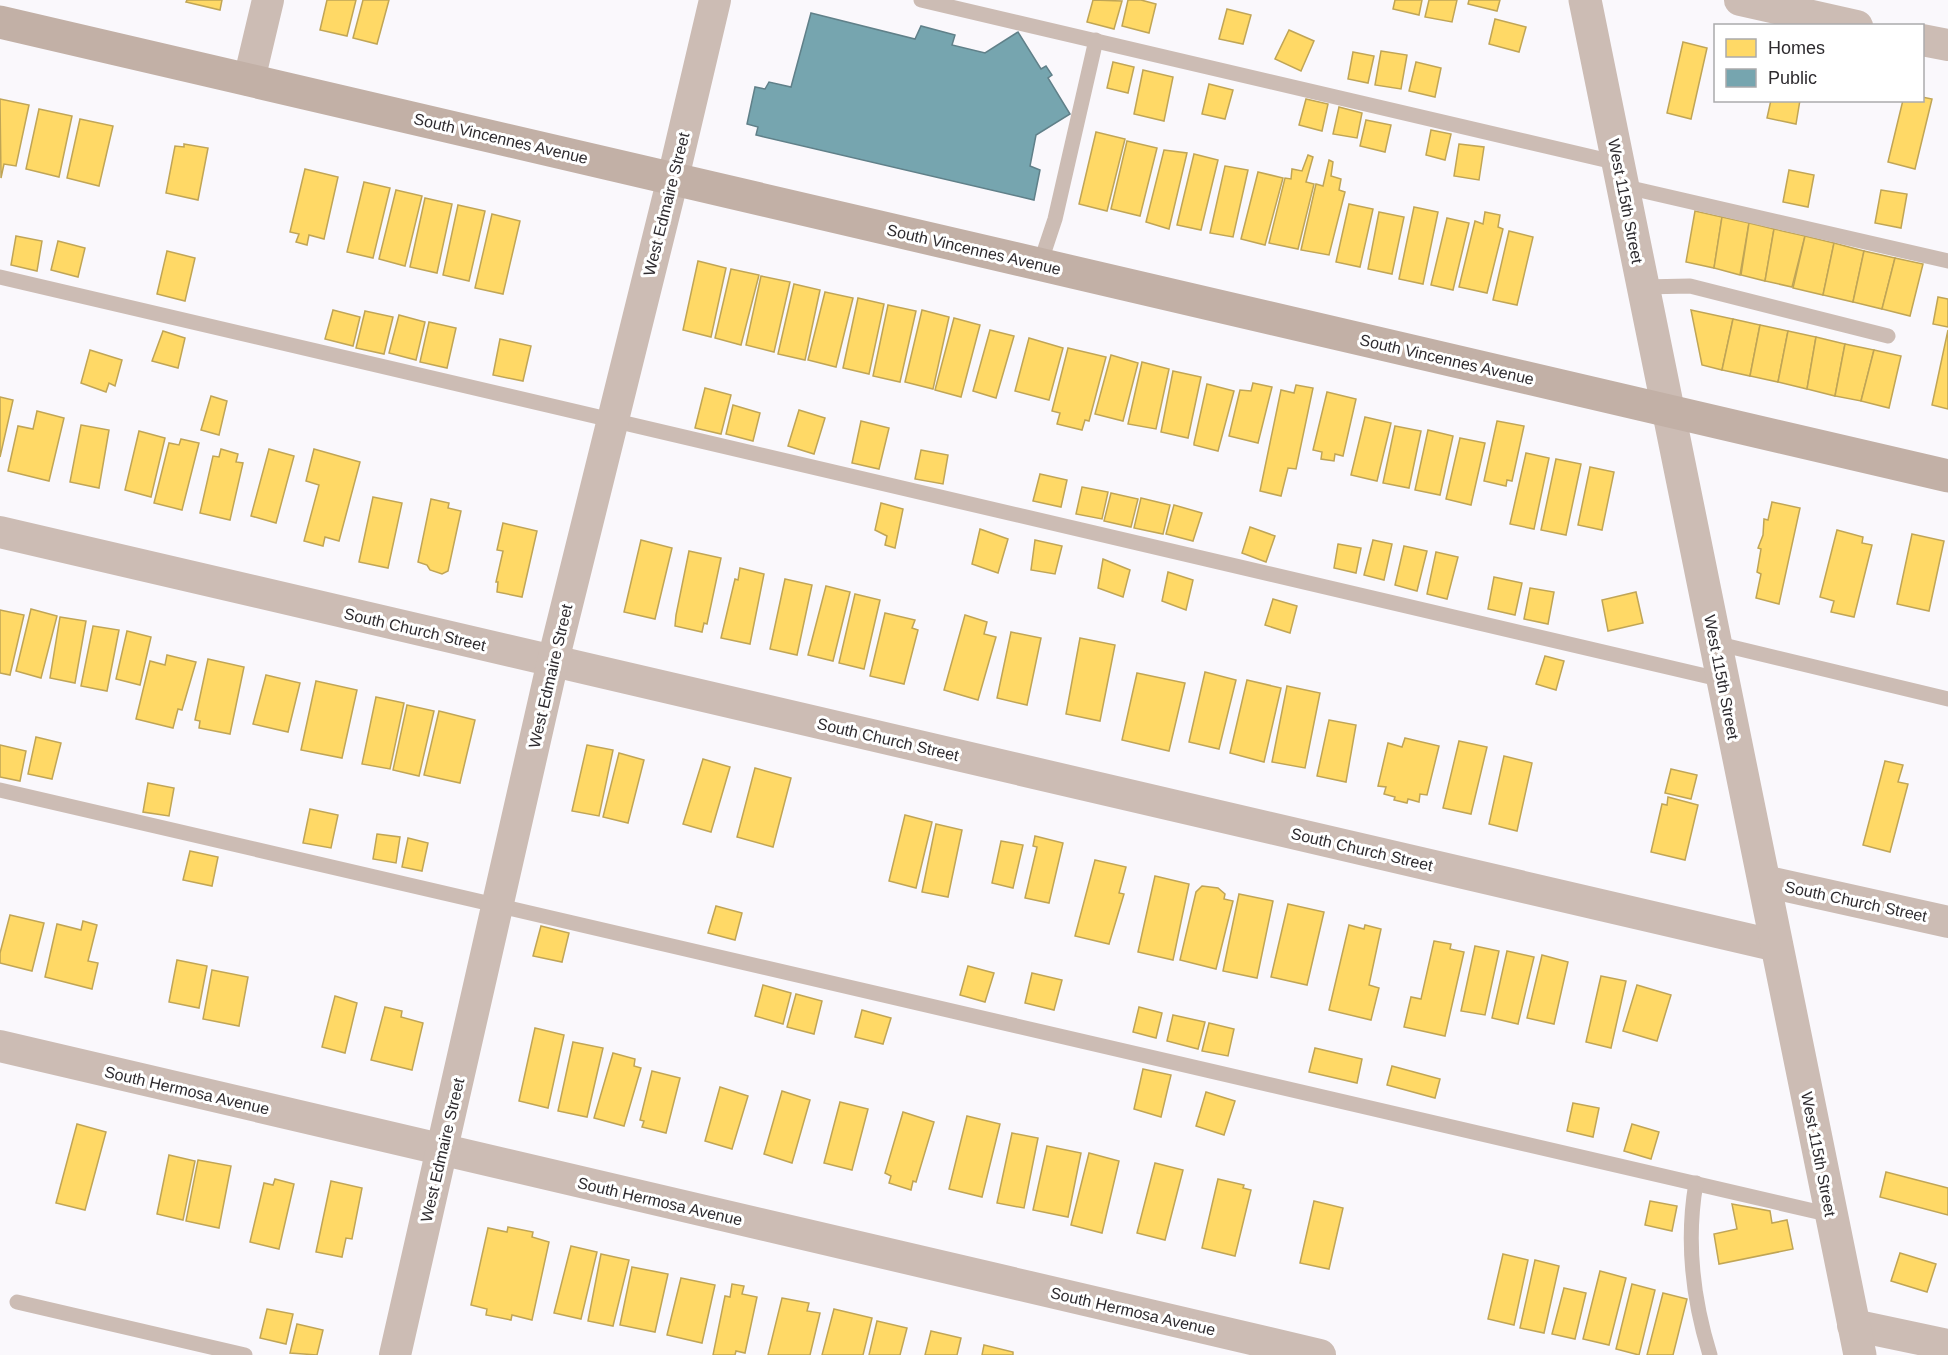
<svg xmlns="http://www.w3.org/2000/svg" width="1948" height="1355" font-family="Arial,sans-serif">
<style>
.homes{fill:#ffd966;stroke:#c0a556;stroke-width:1.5}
.public{fill:#76a5af;stroke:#608089;stroke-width:1.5}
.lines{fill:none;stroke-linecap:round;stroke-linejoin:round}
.service{stroke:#ccbcb4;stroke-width:15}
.minor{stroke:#ccbcb4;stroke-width:32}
.tertiary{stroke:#ccbcb4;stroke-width:33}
.secondary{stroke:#c2b0a6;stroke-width:33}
.labels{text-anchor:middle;stroke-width:6;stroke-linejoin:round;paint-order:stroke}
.street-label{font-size:16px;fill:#2e2b2f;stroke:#fff}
</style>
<rect width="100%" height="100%" fill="#faf8fc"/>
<g class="homes">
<path d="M187 0H222L220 10 186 2Z"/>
<path d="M327 0H356L347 36 320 30Z"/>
<path d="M363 0H389L377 44 353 38Z"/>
<path d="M1093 0 1122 1 1114 29 1087 22Z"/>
<path d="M1128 0H1141L1156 4 1149 33 1122 26Z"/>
<path d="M1395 0H1422L1419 15 1393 9Z"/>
<path d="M1429 0H1457L1452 22 1425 17Z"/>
<path d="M1469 0H1500L1497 11 1468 4Z"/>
<path d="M1227 9 1251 15 1243 44 1219 39Z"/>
<path d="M1495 19 1526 27 1519 52 1489 44Z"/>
<path d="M1289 30 1314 41 1301 71 1275 59Z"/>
<path d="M1683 42 1707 48 1691 119 1667 113Z"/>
<path d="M1381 51 1407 55 1401 89 1375 85Z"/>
<path d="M1353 52 1374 56 1368 83 1348 79Z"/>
<path d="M1113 62 1134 67 1128 93 1107 88Z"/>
<path d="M1416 62 1441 68 1435 97 1409 91Z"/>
<path d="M1143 70 1173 77 1164 121 1134 114Z"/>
<path d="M1209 84 1233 90 1225 119 1202 114Z"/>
<path d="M1922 97 1932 99 1915 169 1888 162 1903 100H1922Z"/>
<path d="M0 99 29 105 16 166 4 164 1 178Z"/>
<path d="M1306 99 1328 104 1322 131 1299 125Z"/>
<path d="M1771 100H1800L1796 124 1767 118Z"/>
<path d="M1339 107 1362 113 1357 138 1333 134Z"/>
<path d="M39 109 72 116 59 177 26 169Z"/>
<path d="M80 119 113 126 99 186 67 178Z"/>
<path d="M1366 120 1391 125 1385 152 1360 146Z"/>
<path d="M1431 130 1451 134 1445 160 1426 155Z"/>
<path d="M1096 132 1125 139 1107 211 1079 204Z"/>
<path d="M1127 141 1157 148 1140 216 1111 209Z"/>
<path d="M184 144 208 148 198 200 166 193 175 146 184 147Z"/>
<path d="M1459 144 1484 147 1479 180 1454 176Z"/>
<path d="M1164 150 1187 153 1169 229 1146 222Z"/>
<path d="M1194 154 1218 160 1201 230 1177 225Z"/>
<path d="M1308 155 1313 157 1306 182 1314 184 1298 249 1269 243 1285 178 1291 179 1292 169 1302 171Z"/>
<path d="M1329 160 1333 162 1331 176 1341 179 1339 190 1345 192 1329 255 1301 250 1316 184 1323 186Z"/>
<path d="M1225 166 1248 170 1233 237 1210 233Z"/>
<path d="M305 169 338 177 324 239 309 235 307 245 296 242 299 234 290 232Z"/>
<path d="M1789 170 1814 175 1808 207 1783 202Z"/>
<path d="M1258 172 1283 178 1265 245 1241 239Z"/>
<path d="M364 182 390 188 373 258 347 252Z"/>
<path d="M396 190 422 196 405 266 379 259Z"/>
<path d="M1881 190 1907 194 1901 228 1875 223Z"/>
<path d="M425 198 452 204 437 273 410 267Z"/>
<path d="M1349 204 1373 209 1360 267 1336 262Z"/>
<path d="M458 205 485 211 469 281 443 275Z"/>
<path d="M1414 207 1438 212 1423 284 1399 279Z"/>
<path d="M1695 211 1722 217 1714 268 1686 262Z"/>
<path d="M1379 212 1404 217 1392 274 1368 269Z"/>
<path d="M1485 212 1500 215 1498 227 1503 229 1487 293 1459 287 1475 221 1483 224Z"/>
<path d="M492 214 520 221 503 294 475 288Z"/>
<path d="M1722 217 1749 223 1740 275 1714 268Z"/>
<path d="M1447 218 1469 223 1453 290 1431 285Z"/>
<path d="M1749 223 1774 229 1765 281 1741 275Z"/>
<path d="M1774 229 1805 236 1792 287 1765 281Z"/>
<path d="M1509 231 1533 237 1517 305 1493 300Z"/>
<path d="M16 236 42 241 37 271 11 265Z"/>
<path d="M1805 236 1834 243 1823 295 1793 288Z"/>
<path d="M58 241 85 248 78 277 51 270Z"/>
<path d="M1834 243 1864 251 1853 302 1823 295Z"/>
<path d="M167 251 195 258 185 301 157 294Z"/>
<path d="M1864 251 1895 258 1882 309 1853 302Z"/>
<path d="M1895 258 1923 264 1910 316 1882 309Z"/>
<path d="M698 261 726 268 711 337 683 330Z"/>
<path d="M731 269 759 275 741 345 715 338Z"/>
<path d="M761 276 790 282 774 352 746 345Z"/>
<path d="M794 284 820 290 805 360 778 354Z"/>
<path d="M825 292 853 298 836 367 808 360Z"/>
<path d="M1938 297 1948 299V327L1933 324Z"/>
<path d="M858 298 884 304 869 374 843 368Z"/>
<path d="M888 305 916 311 900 382 873 376Z"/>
<path d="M333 310 360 317 353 346 325 339Z"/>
<path d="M922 310 949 317 933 389 905 382Z"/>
<path d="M1691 310 1733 319 1722 370 1702 365Z"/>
<path d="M365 311 393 317 384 354 356 348Z"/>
<path d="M399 315 425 322 416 360 389 353Z"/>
<path d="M954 318 980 325 961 397 935 390Z"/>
<path d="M1733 319 1760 325 1750 376 1722 370Z"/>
<path d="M429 322 456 328 447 368 420 362Z"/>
<path d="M1760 325 1788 331 1778 382 1750 376Z"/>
<path d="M990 330 1014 336 996 398 973 391Z"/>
<path d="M1948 330V409L1932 405Z"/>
<path d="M163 331 185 338 178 368 152 361Z"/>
<path d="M1788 331 1816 337 1807 389 1778 382Z"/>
<path d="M1816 337 1845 344 1835 396 1807 389Z"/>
<path d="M1029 338 1063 348 1049 400 1015 391Z"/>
<path d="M500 339 531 346 523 381 493 375Z"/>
<path d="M1845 344 1874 350 1861 401 1835 396Z"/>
<path d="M1068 348 1106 357 1089 421 1085 420 1082 430 1057 424 1060 413 1052 411Z"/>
<path d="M90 350 122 360 115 386 109 383 106 392 81 383Z"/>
<path d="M1874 350 1901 356 1889 408 1861 401Z"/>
<path d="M1111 355 1138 363 1123 421 1095 414Z"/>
<path d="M1142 362 1169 369 1156 429 1128 424Z"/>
<path d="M1173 371 1201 377 1188 438 1161 432Z"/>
<path d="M1253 383 1272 387 1258 443 1229 436 1240 390 1251 391Z"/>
<path d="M1207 384 1234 391 1218 451 1194 445V443Z"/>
<path d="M1296 385 1313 388 1296 469 1288 468 1281 496 1260 491 1281 390 1294 393Z"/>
<path d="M705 388 731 395 721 434 695 428Z"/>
<path d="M1327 392 1356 399 1343 456 1335 454 1334 461 1321 459 1322 452 1313 450Z"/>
<path d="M211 396 227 401 219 435 201 430Z"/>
<path d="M0 397 13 400 0 457Z"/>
<path d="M733 405 760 413 753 441 726 434Z"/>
<path d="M799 410 825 418 814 454 788 446Z"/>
<path d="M37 411 64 418 49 481 8 471 18 426 33 429Z"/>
<path d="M1365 417 1391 423 1377 481 1351 475Z"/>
<path d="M861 421 889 428 879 469 852 463Z"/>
<path d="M1497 421 1524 426 1512 481 1507 480 1506 486 1484 481Z"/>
<path d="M81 425 109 430 99 488 70 482Z"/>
<path d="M1395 426 1421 431 1409 488 1383 483Z"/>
<path d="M1428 430 1453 436 1440 495 1415 490Z"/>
<path d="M139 431 165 438 151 497 125 490Z"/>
<path d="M1460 438 1485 443 1471 505 1446 499Z"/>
<path d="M181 439 199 443 182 510 154 503 169 443 179 445Z"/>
<path d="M221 449 238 454 236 462 243 463 230 520 200 513 213 456 219 457Z"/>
<path d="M269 449 294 456 276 523 251 516Z"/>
<path d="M314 449 360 462 339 541 325 537 323 546 304 541 319 485 306 481Z"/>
<path d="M921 450 948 455 943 484 915 479Z"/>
<path d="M1526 453 1549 458 1534 529 1510 524Z"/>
<path d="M1556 459 1581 464 1566 535 1541 530Z"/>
<path d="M1590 467 1614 472 1602 530 1578 525Z"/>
<path d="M1040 474 1067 480 1061 507 1033 501Z"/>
<path d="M1082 487 1108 492 1102 519 1076 514Z"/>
<path d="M1111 493 1138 499 1131 527 1104 521Z"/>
<path d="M373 497 402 503 388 568 359 562Z"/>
<path d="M1141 498 1170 505 1163 534 1134 528Z"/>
<path d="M431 499 449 503 448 508 461 511 448 571 442 574 430 570 427 565 418 562Z"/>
<path d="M1772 502 1800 508 1779 604 1756 598 1761 574 1757 572 1761 549 1758 548 1763 535 1764 519 1768 520Z"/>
<path d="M881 503 903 509 895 548 885 545 887 536 875 530Z"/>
<path d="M1174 505 1202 513 1193 541 1166 534Z"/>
<path d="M503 523 537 531 522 597 497 592 498 582H496L503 551 497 550Z"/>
<path d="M1250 527 1275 536 1266 562 1242 553Z"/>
<path d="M980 529 1008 539 998 573 972 564Z"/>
<path d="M1837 530 1863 537 1862 543 1872 545 1854 617 1831 612 1834 601 1820 597Z"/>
<path d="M1912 534 1944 541 1929 611 1897 604Z"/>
<path d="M641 540 672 548 655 619 624 612Z"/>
<path d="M1035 540 1062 546 1055 574 1031 570Z"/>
<path d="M1373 540 1392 544 1384 580 1364 575Z"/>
<path d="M1338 544 1361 548 1356 573 1334 568Z"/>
<path d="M1404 546 1427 551 1417 591 1395 585Z"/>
<path d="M689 551 721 558 707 624 704 623 702 632 675 626 676 615Z"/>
<path d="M1436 552 1458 557 1447 599 1427 594Z"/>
<path d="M1103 559 1130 570 1123 597 1098 588Z"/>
<path d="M740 568 764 574 750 644 721 638 735 579 738 580Z"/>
<path d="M1168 572 1193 580 1186 610 1162 601Z"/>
<path d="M1494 577 1522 583 1515 615 1488 609Z"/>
<path d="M785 579 812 585 797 655 770 649Z"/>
<path d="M826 586 850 592 833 661 808 655Z"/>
<path d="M1530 588 1554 592 1548 624 1524 619Z"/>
<path d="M1636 592 1643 623 1608 631 1602 600Z"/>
<path d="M855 594 880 600 864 669 839 663Z"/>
<path d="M1273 599 1297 606 1290 633 1265 625Z"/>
<path d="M31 609 57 616 41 678 16 671Z"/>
<path d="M0 610 24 615 10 675 0 673Z"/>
<path d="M885 613 915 620 912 628 918 630 904 684 870 676Z"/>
<path d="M965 615 987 622 984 634 996 637 978 700 944 690Z"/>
<path d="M60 617 86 621 75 683 50 678Z"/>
<path d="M93 626 119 630 107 691 81 686Z"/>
<path d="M127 631 151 637 140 685 116 679Z"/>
<path d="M1011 632 1041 638 1027 705 997 698Z"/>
<path d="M1080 638 1115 645 1100 721 1066 714Z"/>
<path d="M167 655 196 662 182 710 178 709 173 728 136 719 150 661 165 665Z"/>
<path d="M1545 656 1564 661 1556 690 1536 684Z"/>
<path d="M208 659 244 667 230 734 199 728 200 721 195 720Z"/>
<path d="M1205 672 1236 680 1219 749 1189 742Z"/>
<path d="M1137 673 1185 683 1169 751 1122 740Z"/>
<path d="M266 675 300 683 288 732 253 724Z"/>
<path d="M1247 680 1281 688 1264 762 1230 753Z"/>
<path d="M316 681 357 690 342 758 301 750Z"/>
<path d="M1287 686 1320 693 1305 768 1272 762Z"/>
<path d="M376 697 404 703 390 769 362 764Z"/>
<path d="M407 705 434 711 419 776 393 770Z"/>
<path d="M439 711 475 720 460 783 424 775Z"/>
<path d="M1329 720 1356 725 1346 782 1317 776Z"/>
<path d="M36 737 61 743 52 779 28 774Z"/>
<path d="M1405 738 1439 746 1427 795 1420 794 1419 802 1408 799 1407 803 1394 800 1395 797 1384 794 1386 787 1378 786 1388 743 1402 747Z"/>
<path d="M1459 741 1487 747 1471 814 1443 808Z"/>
<path d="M0 745 26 751 20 781 0 777Z"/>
<path d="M587 745 613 750 599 816 572 811Z"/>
<path d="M619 753 644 760 628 823 603 817Z"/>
<path d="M1504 756 1532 763 1517 831 1489 824Z"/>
<path d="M703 759 730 767 711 832 683 824Z"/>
<path d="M1885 761 1903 765 1898 782 1908 784 1890 852 1863 845Z"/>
<path d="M755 768 791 778 773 847 737 837Z"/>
<path d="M1671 769 1697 775 1691 799 1665 793Z"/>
<path d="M148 783 174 788 169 816 143 812Z"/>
<path d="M1668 797 1698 805 1685 860 1651 852 1662 804 1667 805Z"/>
<path d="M310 809 338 815 331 848 303 843Z"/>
<path d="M905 815 932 822 916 888 889 881Z"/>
<path d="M936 824 962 830 948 897 922 892Z"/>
<path d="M377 834 400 837 396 863 373 859Z"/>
<path d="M1035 836 1063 843 1049 903 1025 898 1037 847 1033 846Z"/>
<path d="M408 838 428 843 422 871 402 867Z"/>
<path d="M1001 841 1023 845 1013 888 992 883Z"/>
<path d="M190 851 218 857 212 886 183 880Z"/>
<path d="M1095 860 1126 867 1119 893 1124 894 1109 944 1075 936Z"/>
<path d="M1155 876 1189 884 1173 960 1138 952Z"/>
<path d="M1202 886 1218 888 1225 894 1224 899 1233 901 1216 969 1180 960 1196 892Z"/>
<path d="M1239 894 1273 901 1257 978 1223 971Z"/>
<path d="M1288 904 1324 912 1307 985 1271 977Z"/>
<path d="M716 906 742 913 735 940 708 933Z"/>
<path d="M10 915 44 923 32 971 0 963V953Z"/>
<path d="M83 921 97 925 88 961 98 963 92 989 45 977 57 924 81 930Z"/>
<path d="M1349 925 1364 929 1365 925 1381 929 1369 985 1379 988 1371 1020 1329 1010Z"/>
<path d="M541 926 569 933 562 962 533 956Z"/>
<path d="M1434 941 1451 944 1450 949 1464 952 1445 1036 1404 1027 1411 997 1421 999Z"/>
<path d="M1475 946 1499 951 1485 1015 1461 1011Z"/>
<path d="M1507 951 1534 957 1518 1024 1492 1018Z"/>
<path d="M1542 955 1568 962 1554 1024 1527 1018Z"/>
<path d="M177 960 207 966 199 1008 169 1002Z"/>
<path d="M968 966 994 973 985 1002 960 995Z"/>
<path d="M212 970 248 977 239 1026 203 1019Z"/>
<path d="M1032 973 1062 980 1054 1010 1025 1003Z"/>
<path d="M1601 976 1626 981 1611 1048 1586 1042Z"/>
<path d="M763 985 791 993 783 1024 755 1016Z"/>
<path d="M1637 985 1671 995 1657 1041 1623 1031Z"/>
<path d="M796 994 822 1001 814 1034 787 1027Z"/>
<path d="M335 996 357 1003 345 1053 322 1047Z"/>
<path d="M385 1007 402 1011 401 1017 423 1023 412 1070 371 1060Z"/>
<path d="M1139 1007 1162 1013 1156 1038 1133 1032Z"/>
<path d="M862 1010 891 1018 883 1044 855 1037Z"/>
<path d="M1173 1015 1205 1022 1198 1049 1167 1041Z"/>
<path d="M1209 1023 1234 1029 1228 1056 1202 1051Z"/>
<path d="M535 1028 564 1035 548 1108 519 1101Z"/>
<path d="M573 1042 603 1048 587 1117 558 1111Z"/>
<path d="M1315 1048 1362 1059 1357 1083 1309 1072Z"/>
<path d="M613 1053 635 1059 634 1066 641 1068 624 1126 594 1118Z"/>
<path d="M1392 1066 1440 1079 1435 1098 1387 1085Z"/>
<path d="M1143 1069 1171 1075 1161 1117 1134 1109Z"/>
<path d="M652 1071 680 1078 666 1133 642 1127 644 1121 640 1120Z"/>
<path d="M720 1087 748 1096 732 1149 705 1141Z"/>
<path d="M782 1091 810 1100 792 1163 764 1154Z"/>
<path d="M1206 1092 1235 1101 1224 1135 1196 1126Z"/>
<path d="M840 1102 868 1109 852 1170 824 1163Z"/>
<path d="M1573 1103 1599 1108 1593 1137 1567 1131Z"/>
<path d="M903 1112 934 1122 916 1182 913 1181 911 1190 889 1183 891 1176 885 1173Z"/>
<path d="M967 1116 1000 1124 982 1197 949 1189Z"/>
<path d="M77 1124 106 1132 85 1210 56 1203Z"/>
<path d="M1632 1124 1659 1132 1651 1159 1624 1151Z"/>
<path d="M1012 1133 1038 1138 1024 1208 997 1203Z"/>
<path d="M1047 1146 1081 1153 1068 1217 1033 1210Z"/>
<path d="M1089 1153 1119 1161 1102 1233 1071 1225Z"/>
<path d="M169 1155 195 1161 183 1220 157 1214Z"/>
<path d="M198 1160 231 1166 219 1228 186 1221Z"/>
<path d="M1155 1163 1183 1170 1165 1240 1137 1233Z"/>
<path d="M1886 1172 1948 1188V1215L1880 1197Z"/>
<path d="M275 1179 294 1184 279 1249 250 1242 264 1183 273 1185Z"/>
<path d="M1218 1179 1244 1185 1243 1188 1251 1190 1235 1256 1202 1248Z"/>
<path d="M331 1181 362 1188 352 1239 346 1238 342 1257 316 1252Z"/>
<path d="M1314 1201 1343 1208 1329 1269 1300 1263Z"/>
<path d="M1650 1201 1677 1206 1672 1231 1645 1225Z"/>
<path d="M1732 1204 1770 1211 1772 1223 1787 1220 1793 1249 1719 1264 1714 1234 1737 1229Z"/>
<path d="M508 1227 533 1232 532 1237 549 1242 532 1320 512 1315 511 1320 486 1315 487 1309 471 1305 488 1228 507 1232Z"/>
<path d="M571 1246 597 1252 581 1319 554 1313Z"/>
<path d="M1900 1253 1936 1264 1927 1292 1891 1281Z"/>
<path d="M601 1254 629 1260 613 1326 588 1321Z"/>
<path d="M1503 1254 1528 1260 1514 1325 1488 1319Z"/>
<path d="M1535 1260 1559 1266 1544 1333 1520 1328Z"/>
<path d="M632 1267 668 1274 655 1332 620 1325Z"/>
<path d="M1600 1271 1626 1278 1609 1345 1583 1339Z"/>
<path d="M681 1278 715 1285 702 1343 667 1335Z"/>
<path d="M732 1284 744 1286 742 1294 757 1297 745 1353 736 1351 735 1355H713L725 1296 730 1297Z"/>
<path d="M1632 1284 1655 1290 1639 1355 1616 1349Z"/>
<path d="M1564 1288 1586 1293 1575 1339 1552 1334Z"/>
<path d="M1663 1293 1687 1299 1673 1355H1647Z"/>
<path d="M782 1298 809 1303 807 1311 820 1313 810 1355H768Z"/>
<path d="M267 1309 293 1314 286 1344 260 1338Z"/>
<path d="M834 1309 872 1318 863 1355H822Z"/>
<path d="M877 1321 907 1328 900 1355H869Z"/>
<path d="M297 1324 323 1330 317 1355 290 1353Z"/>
<path d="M931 1331 961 1338 957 1355H925Z"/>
<path d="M984 1345 1013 1352V1355H982Z"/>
</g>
<path class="public" d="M811 13 915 39 921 26 955 35 952 45 985 53 1018 32 1041 69 1046 66 1052 75 1048 78 1070 114 1036 135 1030 166 1040 170 1034 200 756 135 758 127 747 124 755 87 765 89 769 82 791 87Z"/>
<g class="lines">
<g class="service">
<path d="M921 0 1618 163"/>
<path d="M1622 186 1948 261"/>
<path d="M1040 264 1055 219 1096 40"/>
<path d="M0 277 1723 680"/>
<path d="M1643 287 1690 286 1888 336"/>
<path d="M1715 643 1948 699"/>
<path d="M0 790 1831 1215"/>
<path d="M1696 1183C1686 1240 1693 1300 1710 1355"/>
<path d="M17 1302 245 1355"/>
</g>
<g class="minor">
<path d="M1740 0 1857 26"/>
<path d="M1922 40 1948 45"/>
<path d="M249 80 268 0"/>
<path d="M0 532 1777 946"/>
<path d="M1764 881 1948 922"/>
<path d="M0 1046 1320 1355"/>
<path d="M1853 1325 1948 1345"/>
<path d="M395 1355 553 661 673 178 715 0"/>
</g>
<path class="tertiary" d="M1585 0 1860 1355"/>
<path class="secondary" d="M0 22 1948 476"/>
</g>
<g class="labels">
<g class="street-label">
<text transform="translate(501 138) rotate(13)" y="6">South Vincennes Avenue</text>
<text transform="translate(1626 201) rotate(79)" y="6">West 115th Street</text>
<text transform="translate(666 204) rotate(-76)" y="6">West Edmaire Street</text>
<text transform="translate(974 249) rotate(13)" y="6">South Vincennes Avenue</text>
<text transform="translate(1447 359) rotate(13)" y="6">South Vincennes Avenue</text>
<text transform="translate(415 629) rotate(13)" y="6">South Church Street</text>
<text transform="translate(550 676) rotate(-77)" y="6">West Edmaire Street</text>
<text transform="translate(1722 677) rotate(79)" y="6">West 115th Street</text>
<text transform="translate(888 739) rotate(13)" y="6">South Church Street</text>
<text transform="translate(1362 849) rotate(13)" y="6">South Church Street</text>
<text transform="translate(1856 901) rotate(12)" y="6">South Church Street</text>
<text transform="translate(187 1090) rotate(13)" y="6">South Hermosa Avenue</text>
<text transform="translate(442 1150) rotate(-77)" y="6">West Edmaire Street</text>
<text transform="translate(1819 1154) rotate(79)" y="6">West 115th Street</text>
<text transform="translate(660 1201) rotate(13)" y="6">South Hermosa Avenue</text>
<text transform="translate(1133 1311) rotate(13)" y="6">South Hermosa Avenue</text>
</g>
</g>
<rect x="1714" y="24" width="210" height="78" fill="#ffffff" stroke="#abaaac" stroke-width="1.5"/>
<rect x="1726" y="39" width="30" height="18" fill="#ffd966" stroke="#abaaac" stroke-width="1.5"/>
<text x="1768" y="54" font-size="18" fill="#2e2b2f">Homes</text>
<rect x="1726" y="69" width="30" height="18" fill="#76a5af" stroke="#abaaac" stroke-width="1.5"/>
<text x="1768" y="84" font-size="18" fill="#2e2b2f">Public</text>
</svg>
